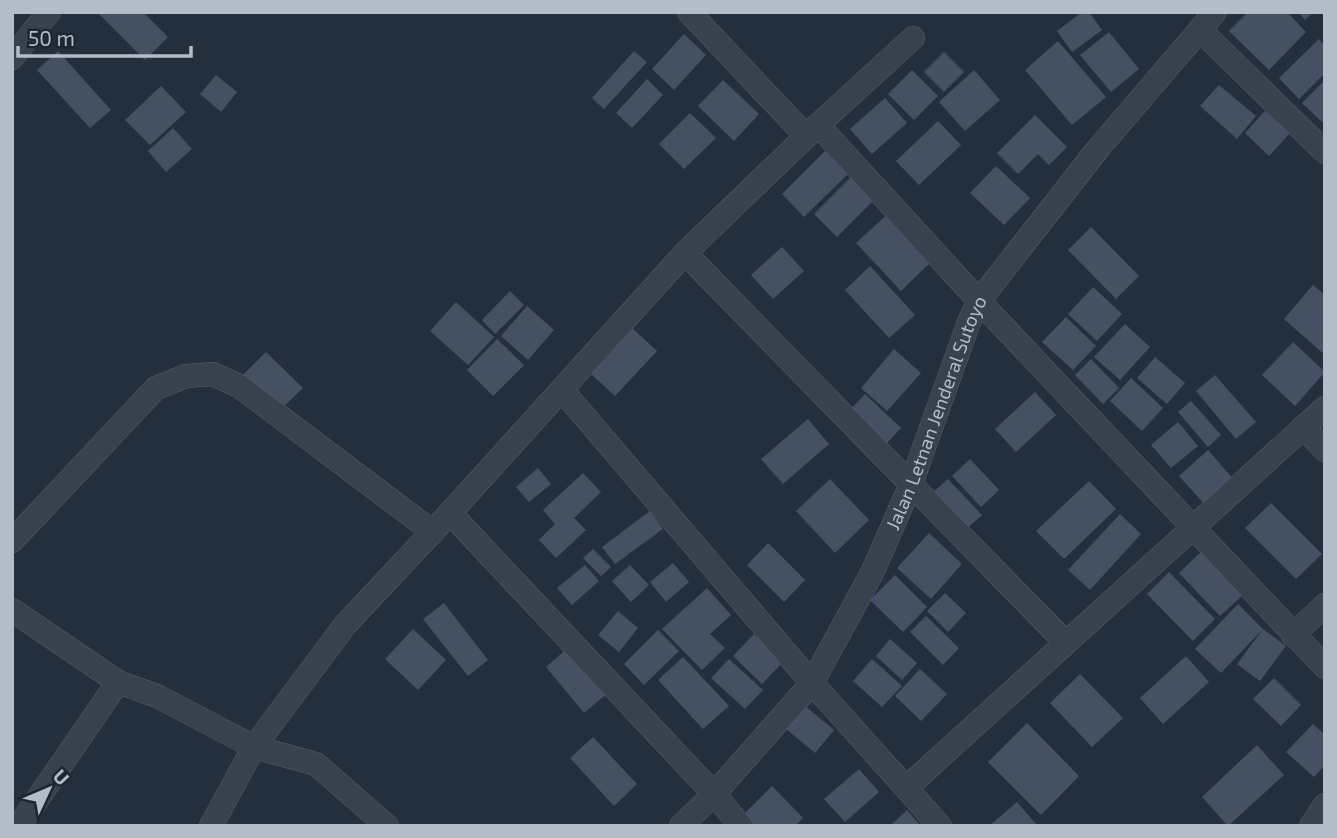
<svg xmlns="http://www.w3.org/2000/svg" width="1337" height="838" font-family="'Exo 2',sans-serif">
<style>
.building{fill:#455162}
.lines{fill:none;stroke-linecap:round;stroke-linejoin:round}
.minor-casing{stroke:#565f6c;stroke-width:24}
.minor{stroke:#38414e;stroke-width:23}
.labels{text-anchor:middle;stroke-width:5;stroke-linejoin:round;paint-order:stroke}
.street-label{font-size:19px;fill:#b4bcc9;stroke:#1d2633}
</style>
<rect width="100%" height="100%" fill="#242f3e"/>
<g class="building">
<path d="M101 12H143L168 37 145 60 99 14Z"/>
<path d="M1082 12H1089L1102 30 1072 52 1057 31Z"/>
<path d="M1248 12H1287L1306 32 1269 70 1229 31Z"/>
<path d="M1298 12H1313L1305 20Z"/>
<path d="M1109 32 1139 69 1111 92 1080 55Z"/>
<path d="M684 34 706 55 674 90 652 69Z"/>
<path d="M1319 39 1325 46V73L1299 99 1279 78Z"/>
<path d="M1058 41 1106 97 1072 125 1025 70Z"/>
<path d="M58 51 111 110 90 128 37 70Z"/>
<path d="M634 51 647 62 604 109 592 98Z"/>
<path d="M944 52 964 72 944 92 924 72Z"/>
<path d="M912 70 938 96 914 120 888 94Z"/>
<path d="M974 70 1000 100 965 131 939 102Z"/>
<path d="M216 75 237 92 221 112 200 94Z"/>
<path d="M647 79 663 95 632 128 616 113Z"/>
<path d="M723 80 759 114 734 141 698 106Z"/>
<path d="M1325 80V125L1302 103Z"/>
<path d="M1219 85 1256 116 1237 139 1200 106Z"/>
<path d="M161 86 186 112 150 145 125 120Z"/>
<path d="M885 98 907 123 872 154 850 129Z"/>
<path d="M1265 111 1290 133 1269 156 1245 133Z"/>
<path d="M690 113 716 138 684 169 659 144Z"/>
<path d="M1035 115 1067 147 1049 165 1038 154 1018 174 997 153Z"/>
<path d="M938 121 961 145 919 185 896 161Z"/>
<path d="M173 128 192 149 166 172 148 151Z"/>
<path d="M825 151 848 174 804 217 782 194Z"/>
<path d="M996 166 1030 198 1004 225 970 193Z"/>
<path d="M857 171 880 194 837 237 814 214Z"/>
<path d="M891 211 935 258 901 291 856 243Z"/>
<path d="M1091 227 1139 276 1116 299 1068 250Z"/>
<path d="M782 247 804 271 773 299 751 275Z"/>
<path d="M870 266 915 315 889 338 845 290Z"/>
<path d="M1313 285 1325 295V355L1284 319Z"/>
<path d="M1093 287 1122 314 1097 341 1068 314Z"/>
<path d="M510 291 524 305 495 334 482 320Z"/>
<path d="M456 302 494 337 468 365 430 331Z"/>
<path d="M527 306 554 330 528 360 501 336Z"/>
<path d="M1066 317 1096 346 1073 370 1042 342Z"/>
<path d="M1125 324 1150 347 1120 380 1094 357Z"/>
<path d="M632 328 657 351 615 396 590 373Z"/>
<path d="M497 339 524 365 493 396 467 370Z"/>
<path d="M1293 342 1325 372 1295 406 1262 375Z"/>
<path d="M894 349 921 373 887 411 861 388Z"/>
<path d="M266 352 303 388 278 412 242 376Z"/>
<path d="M1155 357 1185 383 1167 404 1137 378Z"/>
<path d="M1091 359 1119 388 1103 404 1075 375Z"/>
<path d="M1215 375 1256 422 1236 439 1196 391Z"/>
<path d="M1131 378 1163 408 1142 431 1110 401Z"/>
<path d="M1035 392 1056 415 1016 452 995 429Z"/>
<path d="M865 394 901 428 886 444 850 410Z"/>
<path d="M1191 401 1221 435 1208 447 1178 412Z"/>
<path d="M808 419 829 444 783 484 761 459Z"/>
<path d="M1178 422 1198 446 1171 468 1151 445Z"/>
<path d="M1208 450 1234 480 1206 506 1179 476Z"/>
<path d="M970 459 999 490 981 507 952 476Z"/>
<path d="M538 468 551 484 529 502 516 487Z"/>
<path d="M583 473 601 492 574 518 586 530 556 558 539 540 555 524 543 510Z"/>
<path d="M830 479 869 520 835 553 796 511Z"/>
<path d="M948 479 982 515 963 532 930 495Z"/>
<path d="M1089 481 1116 509 1064 559 1036 531Z"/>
<path d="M1271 503 1322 554 1296 579 1245 528Z"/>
<path d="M650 511 663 529 615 564 602 547Z"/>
<path d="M1120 514 1141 534 1090 590 1068 570Z"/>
<path d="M929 533 962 564 931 599 897 568Z"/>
<path d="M768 543 805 580 784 602 747 565Z"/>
<path d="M593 549 611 567 601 576 583 558Z"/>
<path d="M1201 552 1243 595 1220 616 1179 573Z"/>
<path d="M673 563 689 582 666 602 650 582Z"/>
<path d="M585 565 599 581 572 605 557 588Z"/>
<path d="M630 565 649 585 631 602 612 581Z"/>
<path d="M1169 572 1215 619 1193 641 1147 594Z"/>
<path d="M895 575 927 607 903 632 870 600Z"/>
<path d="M707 588 731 615 710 634 725 648 702 670 662 629Z"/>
<path d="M945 593 966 613 948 632 927 611Z"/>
<path d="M444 603 488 660 468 676 423 619Z"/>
<path d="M1238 604 1263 629 1286 646 1260 681 1237 664 1263 629 1221 673 1195 649Z"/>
<path d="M618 611 638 628 619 652 598 635Z"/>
<path d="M926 616 959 648 943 665 910 632Z"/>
<path d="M413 629 446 660 418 690 385 659Z"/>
<path d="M658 630 679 651 644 685 624 664Z"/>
<path d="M754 634 783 662 762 684 733 656Z"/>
<path d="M890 639 917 663 902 680 876 656Z"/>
<path d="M570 646 609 692 584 713 546 667Z"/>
<path d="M1186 656 1209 682 1163 724 1140 698Z"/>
<path d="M683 657 729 706 703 729 658 680Z"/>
<path d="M729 659 763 690 745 709 711 678Z"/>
<path d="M872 659 902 686 882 707 853 681Z"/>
<path d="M920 669 947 694 921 721 895 696Z"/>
<path d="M1080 674 1123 718 1092 747 1050 703Z"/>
<path d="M1274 678 1301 705 1281 726 1253 699Z"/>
<path d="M804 705 834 730 815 753 785 728Z"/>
<path d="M1027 723 1079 776 1041 815 988 762Z"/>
<path d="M1313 724 1325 735V765L1314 777 1286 752Z"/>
<path d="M593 737 637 784 614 806 570 758Z"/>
<path d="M1257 745 1284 775 1228 826 1202 797Z"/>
<path d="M859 769 879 792 845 822 824 799Z"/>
<path d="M772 786 803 818 795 826H744L738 820Z"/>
<path d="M1017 802 1036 824 989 826Z"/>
<path d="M907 810 921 826H890Z"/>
</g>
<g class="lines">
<defs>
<g id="minor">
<path d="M689 12 806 136"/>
<path d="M1200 30 1325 152"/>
<path d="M12 58 49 12"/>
<path d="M818 125 913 38"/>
<path d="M685 253 1065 642"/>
<path d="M562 390 812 683 940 826"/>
<path d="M1303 427 1325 450"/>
<path d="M450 513 714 794 741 826"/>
<path d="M12 541 156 388 186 376 213 374 239 386 433 532"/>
<path d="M12 610 118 682 157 696 254 747 316 764 387 826"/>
<path d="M1293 635 1325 605"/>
<path d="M906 788 1325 408"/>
<path d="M19 826 118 682"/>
<path d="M211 826 254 747 345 625 450 513 685 253 818 125 979 301 1325 667"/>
<path id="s1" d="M681 826 714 794 812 683 872 573 911 484 969 322 979 301 1097 150 1215 12"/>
<path d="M1311 826 1325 805"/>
</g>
</defs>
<use href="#minor" class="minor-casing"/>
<use href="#minor" class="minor"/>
</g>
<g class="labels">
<g class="street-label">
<text dy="7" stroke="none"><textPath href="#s1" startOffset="492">Jalan Letnan Jenderal Sutoyo</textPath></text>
</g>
</g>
<rect width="1337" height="838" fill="none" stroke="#b4bcc9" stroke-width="28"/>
<g transform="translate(49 789) rotate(46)" stroke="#1d2633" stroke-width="5" paint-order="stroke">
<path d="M0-5L12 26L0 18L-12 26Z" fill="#b4bcc9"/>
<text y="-10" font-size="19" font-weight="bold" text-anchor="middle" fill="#b4bcc9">U</text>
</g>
<path d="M18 46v10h173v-10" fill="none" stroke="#b4bcc9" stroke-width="3.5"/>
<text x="28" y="46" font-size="21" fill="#b4bcc9" stroke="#1d2633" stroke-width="5" paint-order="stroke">50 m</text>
</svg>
